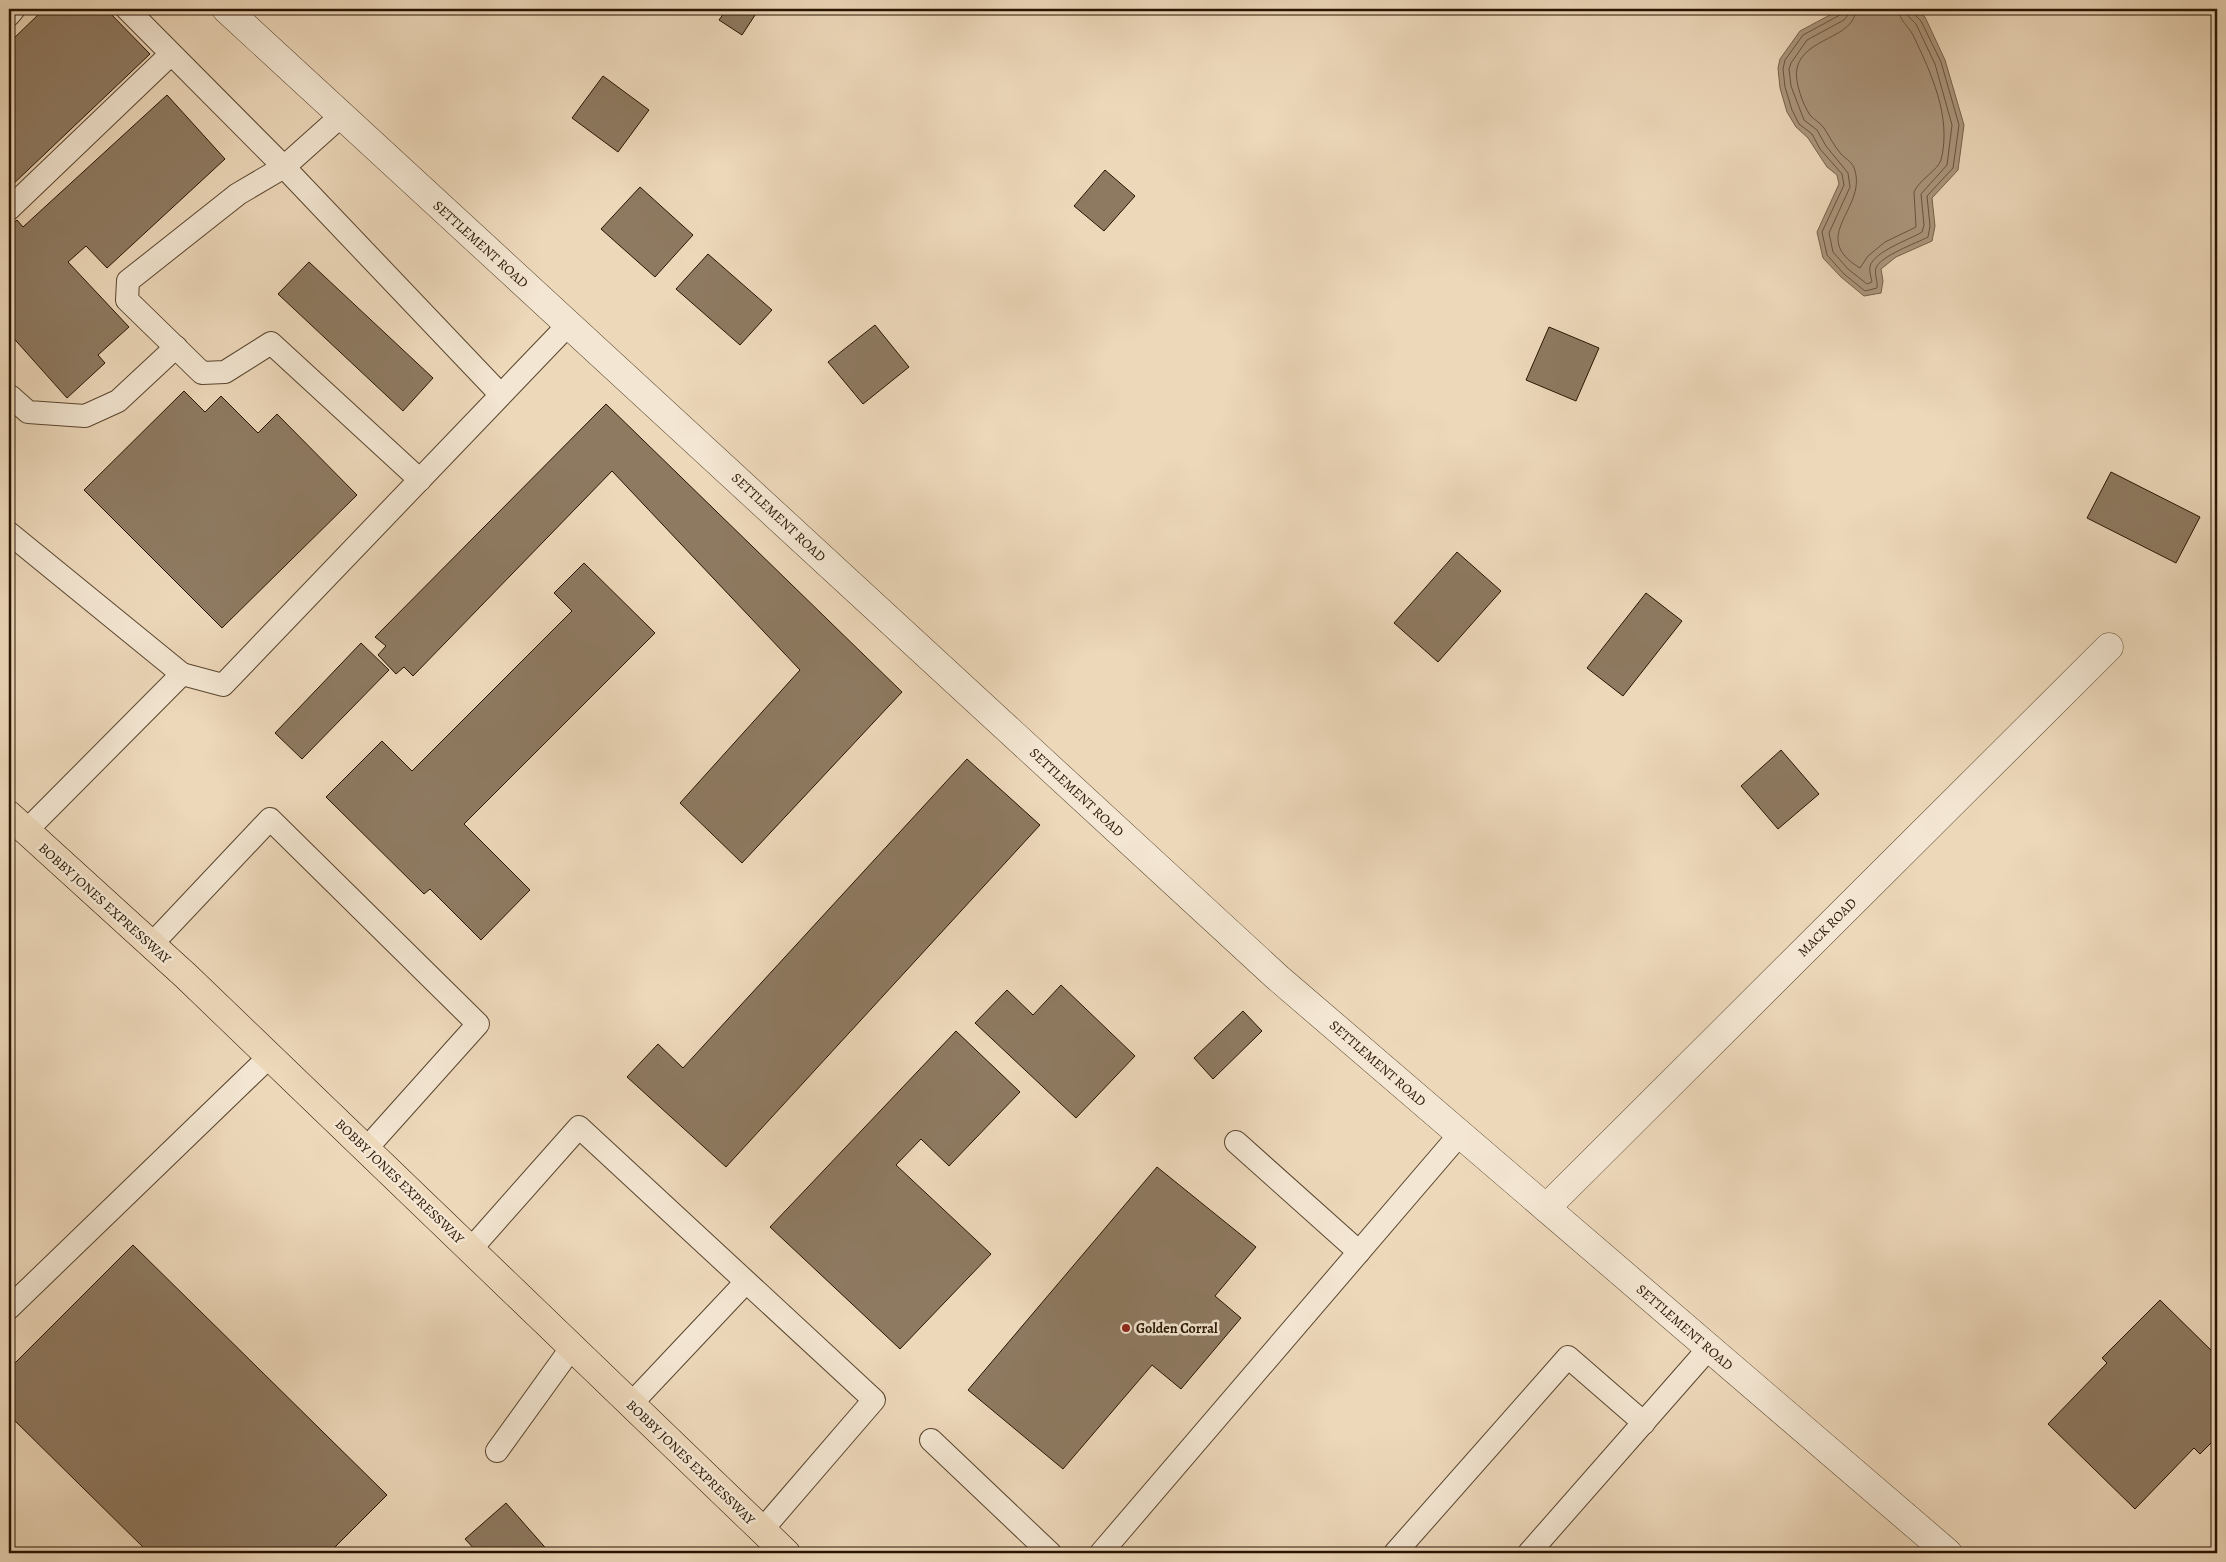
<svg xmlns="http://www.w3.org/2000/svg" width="2226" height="1562" font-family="Alegreya,serif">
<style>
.water{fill:#aa957b;stroke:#76614a}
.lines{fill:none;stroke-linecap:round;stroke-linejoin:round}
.shore{stroke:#69543e;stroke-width:1}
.building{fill:#8e7a61;stroke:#281400}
.service-casing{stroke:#59452e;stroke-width:24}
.minor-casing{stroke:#59452e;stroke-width:29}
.primary-casing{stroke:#281400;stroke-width:29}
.service{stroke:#f3e6d2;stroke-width:22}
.minor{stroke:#f3e6d2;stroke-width:28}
.primary{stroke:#edd8ba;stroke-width:28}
.poi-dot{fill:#8f2418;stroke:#f3e6d2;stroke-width:2}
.labels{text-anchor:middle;stroke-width:5;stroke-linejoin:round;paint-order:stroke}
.street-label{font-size:14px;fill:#281400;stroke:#f3e6d2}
.poi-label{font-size:14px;font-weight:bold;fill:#281400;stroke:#f3e6d2;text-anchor:start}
</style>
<rect width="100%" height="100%" fill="#edd8ba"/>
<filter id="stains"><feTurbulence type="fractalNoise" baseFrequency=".004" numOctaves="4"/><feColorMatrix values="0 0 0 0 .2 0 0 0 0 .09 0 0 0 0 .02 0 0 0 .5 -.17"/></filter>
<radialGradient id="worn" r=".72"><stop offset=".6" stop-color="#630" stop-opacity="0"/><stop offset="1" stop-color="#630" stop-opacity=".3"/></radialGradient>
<path class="water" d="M1841 9H1916L1925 17 1945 60 1964 125 1958 170 1932 198 1935 226 1932 241 1896 257 1881 269 1883 281 1881 293 1864 296 1841 277 1823 258 1817 232 1839 184 1837 175 1827 167 1808 138 1796 127 1787 112 1780 88 1778 68 1780 59 1800 31Z"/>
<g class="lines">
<g class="shore">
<path d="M1843 9 1840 15 1803 35 1785 60 1783 69 1785 87 1792 110 1799 124 1812 134 1820 149 1842 174 1844 185 1822 232 1827 255 1844 274 1865 291 1877 288C1878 281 1874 274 1876 268 1880 256 1917 243 1928 237L1930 226 1927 196 1953 168 1959 125 1941 62 1921 21 1914 14 1913 9"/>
<path d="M1849 9 1848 15 1844 20 1807 40 1791 63 1789 69 1791 86 1804 120 1817 130 1826 146 1848 173 1850 187 1829 233 1833 252 1848 269 1867 284 1872 282C1871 277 1869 271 1870 266 1875 251 1909 240 1922 232L1924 225 1921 194 1947 165 1952 125 1935 64 1916 24 1908 16 1906 9"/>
<path d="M1856 9C1855 39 1804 37 1797 68 1794 81 1803 105 1810 115 1814 120 1821 123 1824 128 1830 137 1834 146 1841 154 1847 160 1853 162 1855 171 1866 209 1808 237 1860 268L1868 256 1885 242 1916 227 1914 192C1919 180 1938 170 1941 160 1952 117 1931 73 1913 35 1908 25 1899 21 1899 9"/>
</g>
</g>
<g class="building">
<path d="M44 9H106L150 54 9 188V43Z"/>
<path d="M727 9H759L742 35 719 20Z"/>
<path d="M603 76 649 110 618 152 572 118Z"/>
<path d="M167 95 225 159 107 268 86 246 68 262 129 327 98 355 105 363 67 398 9 333V227L17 220 23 227Z"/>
<path d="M1105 170 1135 196 1104 231 1074 206Z"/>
<path d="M640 187 693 235 655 277 601 229Z"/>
<path d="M708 254 772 310 740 345 676 289Z"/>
<path d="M309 262 433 378 403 411 278 294Z"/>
<path d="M875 325 909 367 863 404 828 362Z"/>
<path d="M1549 327 1599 348 1576 401 1526 380Z"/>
<path d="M184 391 205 412 221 396 258 433 277 414 357 495 222 628 84 490Z"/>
<path d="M606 404 902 692 742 863 680 803 800 670 612 471 413 676 404 667 396 674 378 655 386 646 375 637Z"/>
<path d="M2111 472 2200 517 2176 563 2087 518Z"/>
<path d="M1457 552 1501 591 1438 662 1394 623Z"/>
<path d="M584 563 655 633 464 824 530 890 481 940 430 889 424 894 326 797 382 741 412 771 572 611 554 593Z"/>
<path d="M1646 593 1682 621 1623 696 1587 668Z"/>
<path d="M361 643 389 670 302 759 275 733Z"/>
<path d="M1781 750 1819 794 1778 829 1741 786Z"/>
<path d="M967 759 1040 825 726 1167 627 1077 658 1044 683 1068Z"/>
<path d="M1061 985 1135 1056 1076 1118 975 1023 1007 990 1033 1015Z"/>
<path d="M1243 1011 1262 1031 1213 1079 1194 1058Z"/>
<path d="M956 1031 1020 1092 949 1166 921 1139 896 1165 991 1254 900 1349 770 1227Z"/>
<path d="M1157 1167 1256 1247 1215 1296 1241 1318 1181 1389 1152 1365 1063 1469 968 1390Z"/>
<path d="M133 1245 387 1495 329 1553H149L9 1415V1369Z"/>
<path d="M2160 1300 2217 1356V1437L2200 1454 2194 1448 2135 1509 2048 1424 2107 1363 2102 1358Z"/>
<path d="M506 1503 550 1553H478L465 1539Z"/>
</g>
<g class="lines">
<defs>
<g id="service">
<path d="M127 9 284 167 341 116"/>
<path d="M9 15 14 9"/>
<path d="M9 209 171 54"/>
<path d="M10 396 28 412 85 416 118 401 176 347"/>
<path d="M420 480 271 343 225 372 202 373 127 300 128 281 238 194 284 167 500 394"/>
<path d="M9 533 182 674"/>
<path d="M26 831 182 674 223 685 569 324"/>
<path d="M151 945 270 819 478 1024 366 1149"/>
<path d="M1236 1142 1359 1252"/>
<path d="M471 1249 579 1127 874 1400 762 1530"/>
<path d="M9 1308 270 1056"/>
<path d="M631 1404 746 1282"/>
<path d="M931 1440 1050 1553"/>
<path d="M497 1451 572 1347"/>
<path d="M1101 1553 1460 1134"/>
<path d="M1395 1553 1568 1357 1644 1423"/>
<path d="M1529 1553 1709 1348"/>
</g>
<g id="minor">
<path d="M226 9 1277 977 1948 1553"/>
<path d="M1546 1208 2109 647"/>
</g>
<path id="primary" d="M9 815 186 976 786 1553"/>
</defs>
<use href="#service" class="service-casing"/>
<use href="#minor" class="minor-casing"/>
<use href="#primary" class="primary-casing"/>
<use href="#service" class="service"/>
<use href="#minor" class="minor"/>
<use href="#primary" class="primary"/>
</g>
<circle class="poi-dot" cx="1126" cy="1328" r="5"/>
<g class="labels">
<g class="street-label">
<text transform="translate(481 244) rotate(42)" y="5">SETTLEMENT ROAD</text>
<text transform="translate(779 517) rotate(43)" y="5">SETTLEMENT ROAD</text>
<text transform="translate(1077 792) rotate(43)" y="5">SETTLEMENT ROAD</text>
<text transform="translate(105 903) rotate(42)" y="5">BOBBY JONES EXPRESSWAY</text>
<text transform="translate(1827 927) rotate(-45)" y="5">MACK ROAD</text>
<text transform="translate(1378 1063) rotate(41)" y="5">SETTLEMENT ROAD</text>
<text transform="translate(400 1181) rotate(44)" y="5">BOBBY JONES EXPRESSWAY</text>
<text transform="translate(1685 1327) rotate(41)" y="5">SETTLEMENT ROAD</text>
<text transform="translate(691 1462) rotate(44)" y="5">BOBBY JONES EXPRESSWAY</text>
</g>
<g class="poi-label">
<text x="1136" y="1333">Golden Corral</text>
</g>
</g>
<rect width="2226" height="1562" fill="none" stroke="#edd8ba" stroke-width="30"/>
<rect x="10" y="10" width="2206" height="1542" fill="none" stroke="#281400" stroke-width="2.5"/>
<rect x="15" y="15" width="2196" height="1532" fill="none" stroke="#281400"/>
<rect width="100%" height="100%" filter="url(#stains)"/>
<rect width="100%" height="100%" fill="url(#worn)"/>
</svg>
